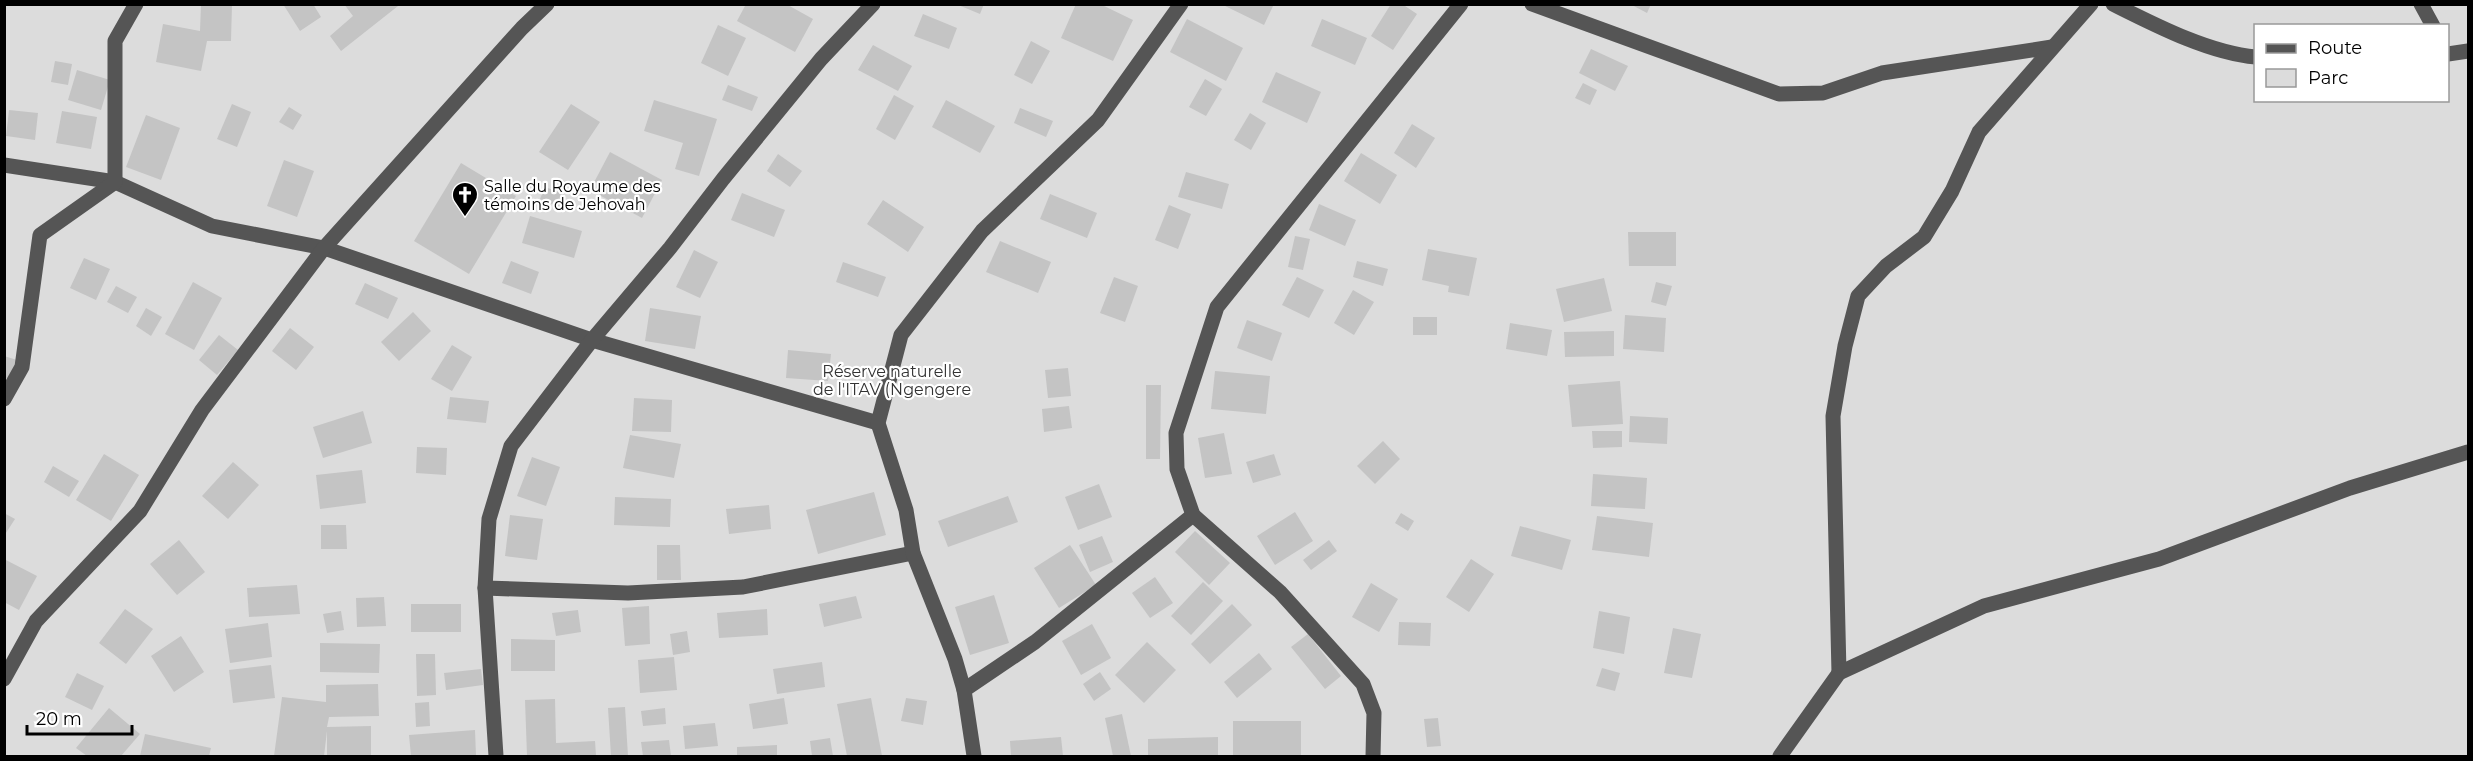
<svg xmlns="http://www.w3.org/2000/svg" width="2473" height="761" font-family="Montserrat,sans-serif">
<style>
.green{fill:#dcdcdc;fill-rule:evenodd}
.building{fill:#c4c4c4}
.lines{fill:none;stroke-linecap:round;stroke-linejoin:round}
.minor{stroke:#555;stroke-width:15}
.labels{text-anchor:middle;stroke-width:4.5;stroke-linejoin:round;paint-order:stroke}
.poi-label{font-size:16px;fill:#000;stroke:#fff;text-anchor:start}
.park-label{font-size:16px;fill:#333;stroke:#fff}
</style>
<rect width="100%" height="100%" fill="#fff"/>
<path class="green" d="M4 5H2468V756H5ZM2256 26H2448V100H2256Z"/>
<g class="building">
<path d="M201 4H232L231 41H207L201 71 156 62 163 24 200 31Z"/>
<path d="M283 4H313L321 17 300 31Z"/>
<path d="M344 4H397L398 6 341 51 330 36 353 16Z"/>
<path d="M746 4H786L813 19 795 52 737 21Z"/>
<path d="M956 4H984L980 14Z"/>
<path d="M1076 4H1100L1133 20 1113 61 1061 38Z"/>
<path d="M1221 4H1274L1264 25Z"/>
<path d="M1391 4H1402L1417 14 1393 50 1371 36Z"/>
<path d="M1630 4H1651L1647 13Z"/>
<path d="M923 14 957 28 949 49 914 36Z"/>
<path d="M1187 19 1243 48 1226 81 1170 52Z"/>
<path d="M1322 19 1367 38 1355 65 1311 46Z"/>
<path d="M718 25 746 38 728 76 701 63Z"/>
<path d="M1031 41 1050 51 1032 84 1014 75Z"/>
<path d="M873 45 912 66 898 91 858 70Z"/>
<path d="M1591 49 1628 66 1615 91 1579 73Z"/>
<path d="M55 61 72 64 68 85 51 82Z"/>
<path d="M77 70 110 80 101 110 68 100Z"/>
<path d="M1276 72 1321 92 1307 123 1262 102Z"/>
<path d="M1205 79 1222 89 1206 116 1189 107Z"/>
<path d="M1583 83 1597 90 1590 105 1575 98Z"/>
<path d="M728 85 758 97 752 111 722 100Z"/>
<path d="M894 95 914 106 895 140 876 129Z"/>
<path d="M654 100 717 119 699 176 675 169 683 143 644 131Z"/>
<path d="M946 100 995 126 980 153 932 127Z"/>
<path d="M232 104 251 112 237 147 217 139Z"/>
<path d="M571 104 600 122 568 170 539 152Z"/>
<path d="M289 107 302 115 293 130 279 122Z"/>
<path d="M1020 108 1053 121 1046 137 1014 123Z"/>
<path d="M9 110 38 113 35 140 6 136Z"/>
<path d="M62 111 97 117 91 149 56 143Z"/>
<path d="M1250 113 1266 123 1251 150 1234 140Z"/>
<path d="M146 115 180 128 161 180 126 167Z"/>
<path d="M1412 124 1435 138 1416 168 1394 153Z"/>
<path d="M610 152 662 180 642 218 590 190Z"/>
<path d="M1361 153 1397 175 1380 204 1344 181Z"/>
<path d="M778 154 802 171 790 187 767 171Z"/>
<path d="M284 160 314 171 297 217 267 206Z"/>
<path d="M461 163 516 196 469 274 414 241Z"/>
<path d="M1186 172 1229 184 1222 209 1178 197Z"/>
<path d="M545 187 564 194 559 207 540 199Z"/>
<path d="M742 193 785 210 774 237 731 220Z"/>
<path d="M1050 194 1097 213 1087 238 1040 219Z"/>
<path d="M883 200 924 227 908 252 867 224Z"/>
<path d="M1319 204 1356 220 1345 246 1309 230Z"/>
<path d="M1169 205 1191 214 1178 249 1155 240Z"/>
<path d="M530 216 582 231 574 258 522 243Z"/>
<path d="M1628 232H1676V266H1629Z"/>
<path d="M1295 236 1310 239 1303 270 1288 267Z"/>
<path d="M1000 241 1051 262 1038 293 986 272Z"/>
<path d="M1428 249 1477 258 1469 296 1448 292 1449 286 1422 280Z"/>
<path d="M694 250 718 262 700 298 676 287Z"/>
<path d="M84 258 110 269 96 300 70 288Z"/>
<path d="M511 261 539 272 531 294 502 283Z"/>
<path d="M1357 261 1388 269 1383 286 1353 277Z"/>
<path d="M843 262 886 277 878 297 836 282Z"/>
<path d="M1114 277 1138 286 1125 322 1100 313Z"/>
<path d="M1297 277 1324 290 1309 318 1282 305Z"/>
<path d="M1604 278 1612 311 1564 322 1556 289Z"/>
<path d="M193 282 222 298 194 350 165 334Z"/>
<path d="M1656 282 1672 286 1666 306 1651 302Z"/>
<path d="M365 283 398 298 388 319 355 304Z"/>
<path d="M116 286 137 297 128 313 107 302Z"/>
<path d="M1353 290 1374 302 1354 335 1334 323Z"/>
<path d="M146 308 162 317 151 336 136 326Z"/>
<path d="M650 308 701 316 695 349 645 341Z"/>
<path d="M413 312 431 331 399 361 381 342Z"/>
<path d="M1625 315 1666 318 1664 352 1623 349Z"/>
<rect x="1413" y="317" width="24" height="18"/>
<path d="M1247 320 1282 333 1272 361 1237 348Z"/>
<path d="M1510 323 1552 330 1547 356 1506 349Z"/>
<path d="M290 328 314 347 296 370 272 351Z"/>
<path d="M1614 331V356L1565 357 1564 332Z"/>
<path d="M219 335 238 350 217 375 199 360Z"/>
<path d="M452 345 472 357 452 391 431 379Z"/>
<path d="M788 350 831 354 828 381 786 378Z"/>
<path d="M4 356 17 360 11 379 4 378Z"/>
<path d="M1068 368 1071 396 1048 398 1045 370Z"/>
<path d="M1215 371 1270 376 1266 414 1211 409Z"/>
<path d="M1620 381 1623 424 1572 427 1568 385Z"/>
<path d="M1146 385H1161L1160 459H1146Z"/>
<path d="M450 397 489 401 486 423 447 419Z"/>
<path d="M634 398 672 400 671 432 632 431Z"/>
<path d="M1069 406 1072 428 1044 432 1042 409Z"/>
<path d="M363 411 372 443 323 458 313 427Z"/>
<path d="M1630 416 1668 418 1667 444 1629 442Z"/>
<path d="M1592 431H1622V447L1593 448Z"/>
<path d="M1224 433 1232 474 1205 478 1198 438Z"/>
<path d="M630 435 681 444 674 478 623 468Z"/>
<path d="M1383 441 1400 459 1375 484 1357 466Z"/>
<path d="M417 447 447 448 446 475 416 473Z"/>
<path d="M104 454 139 475 111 521 76 500Z"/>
<path d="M1274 454 1281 475 1253 483 1246 462Z"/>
<path d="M532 457 560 467 546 506 517 496Z"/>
<path d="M233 462 259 485 228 519 202 496Z"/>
<path d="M53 466 79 481 69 497 44 482Z"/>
<path d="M362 470 366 503 320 509 316 475Z"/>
<path d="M1593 474 1647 478 1645 509 1591 506Z"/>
<path d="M1099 484 1112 517 1078 530 1065 497Z"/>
<path d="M874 492 886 535 818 554 806 510Z"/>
<path d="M1008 496 1018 522 948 547 938 521Z"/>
<path d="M615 497 671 499 670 527 614 525Z"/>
<path d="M769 505 771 529 729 534 726 509Z"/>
<path d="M1295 512 1313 541 1275 565 1257 536Z"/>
<path d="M4 513 15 519 4 536Z"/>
<path d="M1401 513 1414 521 1408 531 1395 523Z"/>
<path d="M510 515 543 519 537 560 505 556Z"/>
<path d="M1597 516 1653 523 1649 557 1592 550Z"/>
<path d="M321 525H346L347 549H321Z"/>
<path d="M1520 526 1571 540 1562 570 1511 556Z"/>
<path d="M1195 531 1230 563 1209 585 1175 552Z"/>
<path d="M1102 536 1113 562 1090 572 1079 545Z"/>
<path d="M179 540 205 572 177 595 150 564Z"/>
<path d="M1329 540 1337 551 1311 570 1303 560Z"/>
<path d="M657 545H680L681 580H657Z"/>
<path d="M1070 545 1096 585 1059 608 1034 568Z"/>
<path d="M4 559 37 576 19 610 4 602Z"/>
<path d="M1471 559 1494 574 1469 612 1446 597Z"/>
<path d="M1155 577 1173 603 1150 618 1132 593Z"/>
<path d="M1203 582 1223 601 1191 635 1171 616Z"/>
<path d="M1371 583 1398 599 1379 632 1352 617Z"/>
<path d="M297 585 300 614 249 617 247 588Z"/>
<path d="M994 595 1009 643 970 655 955 607Z"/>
<path d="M856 596 862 618 824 627 819 604Z"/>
<path d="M384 597 386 626 357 627 356 598Z"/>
<rect x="411" y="604" width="50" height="28"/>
<path d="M1232 604 1252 625 1210 664 1191 644Z"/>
<path d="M649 606 650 644 625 646 622 608Z"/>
<path d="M125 609 153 629 126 664 99 643Z"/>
<path d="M767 609 768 635 719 638 717 613Z"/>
<path d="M578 610 581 632 556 636 552 613Z"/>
<path d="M341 611 344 630 327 633 323 614Z"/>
<path d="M1599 611 1630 617 1624 654 1593 648Z"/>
<path d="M1399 622 1431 623 1430 646 1398 645Z"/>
<path d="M268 623 272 657 230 663 225 629Z"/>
<path d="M1092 624 1111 658 1081 675 1062 641Z"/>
<path d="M1673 628 1701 634 1692 678 1664 673Z"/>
<path d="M687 631 690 652 673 655 670 634Z"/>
<path d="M1308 634 1341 676 1325 689 1291 647Z"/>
<path d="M181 636 204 672 174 692 151 656Z"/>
<path d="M511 639 555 640V671H511Z"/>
<path d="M1147 642 1176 670 1144 703 1115 675Z"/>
<path d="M320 643 380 644 379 673 320 672Z"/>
<path d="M1259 653 1272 669 1237 698 1224 682Z"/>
<path d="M416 654H435L436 695 417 696Z"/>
<path d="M674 657 677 690 640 693 638 660Z"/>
<path d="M822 662 825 687 777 694 773 669Z"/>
<path d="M271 665 275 698 233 703 229 670Z"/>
<path d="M1602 668 1620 673 1615 691 1596 686Z"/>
<path d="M481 669 483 685 446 690 444 673Z"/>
<path d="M1100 672 1111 689 1094 701 1083 684Z"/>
<path d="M77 673 104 686 92 710 65 697Z"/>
<path d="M378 684 379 716 329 717 327 727 371 726V756H327V731L324 756H274L282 697 326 702V685Z"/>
<path d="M784 698 788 724 753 729 749 704Z"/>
<path d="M871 698 882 756H847L837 704Z"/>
<path d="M906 698 927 701 923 725 901 721Z"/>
<path d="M555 699 556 743 595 741 596 756H527L525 700Z"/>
<path d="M429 702 430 726 416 727 415 703Z"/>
<path d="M625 707 628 756H611L608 708Z"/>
<path d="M109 708 140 734 121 756H87L76 748Z"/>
<path d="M665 708 666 724 643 726 641 711Z"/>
<path d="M1122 714 1131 756H1113L1105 718Z"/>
<path d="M1438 718 1441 746 1427 747 1424 719Z"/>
<rect x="1233" y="721" width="68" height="35"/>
<path d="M715 723 718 746 685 749 683 726Z"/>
<path d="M475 730 476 756H411L409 735Z"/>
<path d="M145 734 211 748 209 756H140Z"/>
<path d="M1061 737 1063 756H1011L1010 741Z"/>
<path d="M1218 737V756H1148V739Z"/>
<path d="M830 738 833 756H812L810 741Z"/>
<path d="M669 740 671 756H643L641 742Z"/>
<path d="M777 745V756H737V747Z"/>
</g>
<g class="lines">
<g class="minor">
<path d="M1532 4 1779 94 1823 93 1882 73 2052 47"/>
<path d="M2113 4C2155 25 2209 53 2256 57"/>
<path d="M2421 4 2433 26"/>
<path d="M2448 54 2468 51"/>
<path d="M4 165 115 182 212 226 324 248 592 340 878 423"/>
<path d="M4 399 22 367 40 235 115 182V41L136 4"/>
<path d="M485 588 628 593 743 587 913 553"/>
<path d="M1839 673 1833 416 1845 346 1858 296 1886 266 1924 237 1952 191 1979 132 2091 4"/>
<path d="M4 679 36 621 140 511 202 410 324 248 522 28 547 4"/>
<path d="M964 690 1035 642 1193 515"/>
<path d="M496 756 485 588 489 519 511 446 592 340 670 248 723 179 821 59 873 4"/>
<path d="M974 756 964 690 955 659 913 553 906 510 878 423 901 335 982 231 1098 120 1181 4"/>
<path d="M1373 756 1374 713 1363 684 1280 592 1193 515 1177 469 1176 433 1217 307 1461 4"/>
<path d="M1780 756 1839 673 1984 606 2159 559 2350 488 2468 452"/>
</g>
</g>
<defs>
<symbol id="church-pin" viewBox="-11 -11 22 30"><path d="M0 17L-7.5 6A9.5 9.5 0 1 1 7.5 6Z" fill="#000" stroke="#fff"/><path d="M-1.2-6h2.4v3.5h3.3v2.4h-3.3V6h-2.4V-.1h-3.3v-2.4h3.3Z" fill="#fff"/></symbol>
</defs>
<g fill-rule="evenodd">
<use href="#church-pin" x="450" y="180" width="30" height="40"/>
</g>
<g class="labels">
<g class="poi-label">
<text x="484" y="192">Salle du Royaume des<tspan x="484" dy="18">témoins de Jehovah</tspan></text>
</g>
<g class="park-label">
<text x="892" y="377">Réserve naturelle<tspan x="892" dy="18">de l'ITAV (Ngengere</tspan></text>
</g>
</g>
<rect width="2473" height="761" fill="none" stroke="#000000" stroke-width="12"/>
<rect x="2254" y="24" width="195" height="78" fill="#ffffff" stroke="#999999" stroke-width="1.5"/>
<rect x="2266" y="44" width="30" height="9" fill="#555555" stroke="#999999" stroke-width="1.5"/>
<text x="2308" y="54" font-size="18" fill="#000000">Route</text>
<rect x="2266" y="69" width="30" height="18" fill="#dcdcdc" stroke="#999999" stroke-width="1.5"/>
<text x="2308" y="84" font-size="18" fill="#000000">Parc</text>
<path d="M27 725v9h105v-9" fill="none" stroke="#000000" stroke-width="3"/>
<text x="36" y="725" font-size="18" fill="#000000" stroke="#ffffff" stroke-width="4.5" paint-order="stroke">20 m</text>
</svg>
